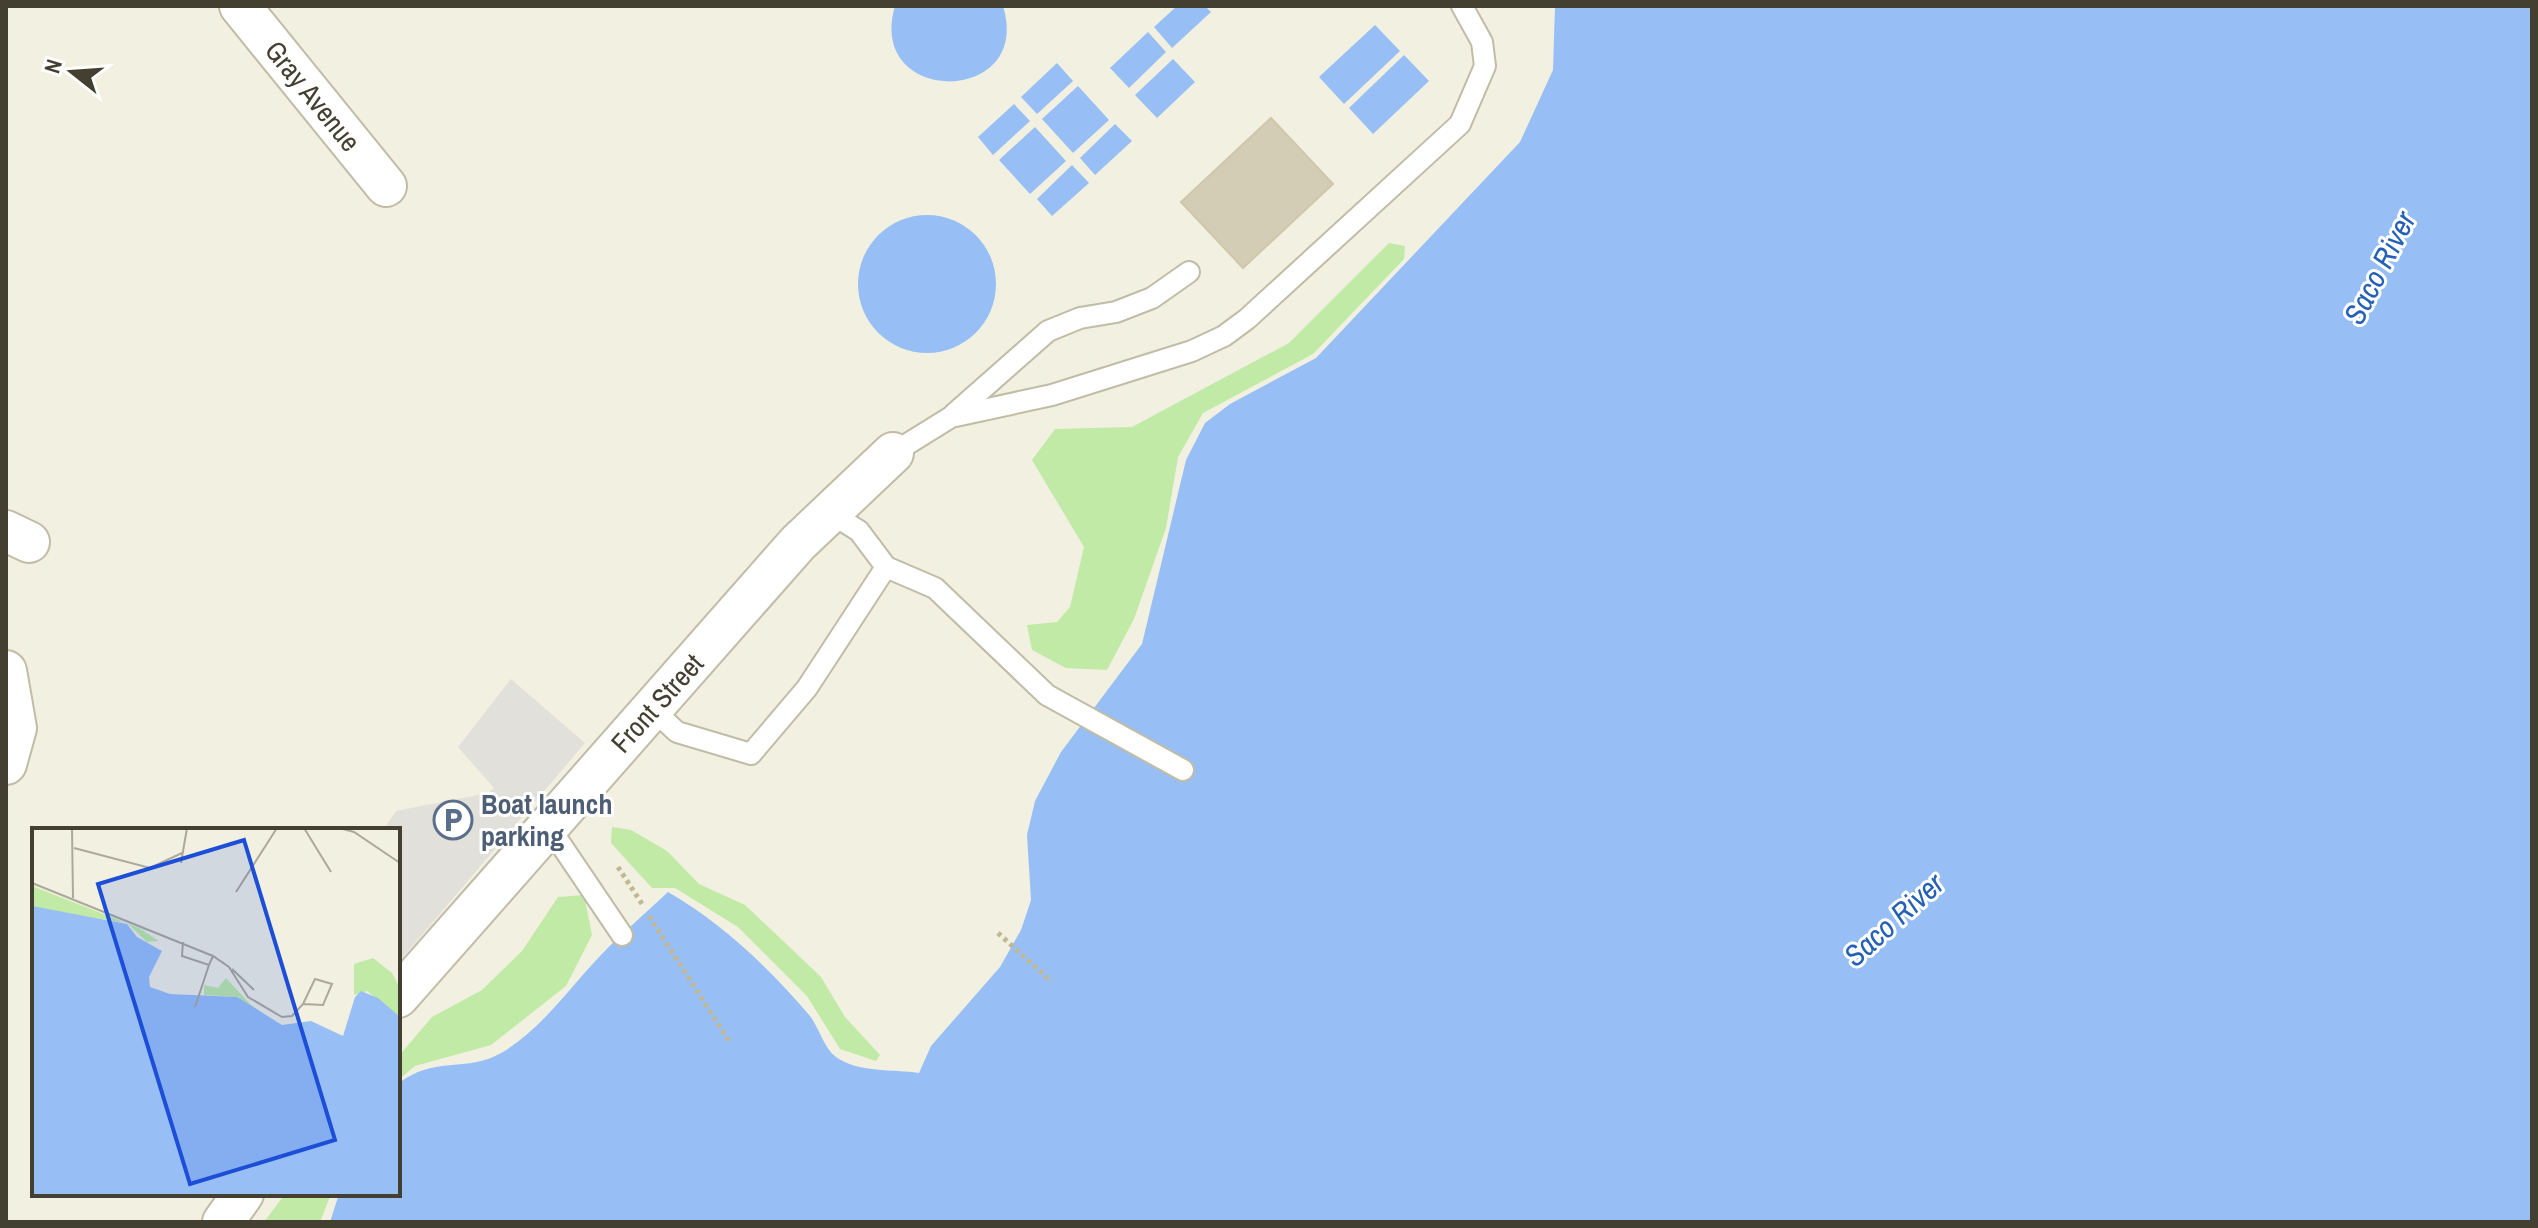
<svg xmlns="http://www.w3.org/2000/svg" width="2538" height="1228" font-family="'Archivo Narrow',sans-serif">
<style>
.green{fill:#c0eaa5}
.parking{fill:#e2e0da}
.water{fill:#97bff5}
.building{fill:#d3cdb5;stroke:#d0c7a8;stroke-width:2}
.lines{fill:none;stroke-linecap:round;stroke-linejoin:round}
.lane-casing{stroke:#c0bca6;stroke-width:24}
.street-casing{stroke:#c0bca6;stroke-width:44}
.path{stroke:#c1b893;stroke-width:5;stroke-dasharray:4 4;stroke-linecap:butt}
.lane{stroke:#fff;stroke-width:20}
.street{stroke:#fff;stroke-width:40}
.labels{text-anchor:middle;stroke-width:6;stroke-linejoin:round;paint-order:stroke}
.street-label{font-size:28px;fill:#433f31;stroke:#fff}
.service-label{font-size:28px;font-weight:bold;fill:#4e5e75;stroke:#fff;text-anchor:start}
.water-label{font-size:30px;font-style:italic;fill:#2460b6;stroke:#fff}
.inset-road{fill:none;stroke:#aca99b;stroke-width:2}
.view{fill:#1d4ed8;fill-opacity:0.15;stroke:#1d4ed8;stroke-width:4}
.inset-edge{fill:none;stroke:#433f31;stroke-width:4}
</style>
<rect width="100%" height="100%" fill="#f2f0e1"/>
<g class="green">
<path d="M1389 243 1405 246 1404 259 1313 354 1203 413 1178 457 1166 528 1134 619 1107 670 1066 668 1032 650 1027 625 1057 622 1070 607 1084 547 1032 460 1055 429 1132 427 1289 343Z"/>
<path d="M612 827 631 830 667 851 699 884 745 905 821 977 845 1017 880 1055 876 1061 840 1049 807 996 738 927 675 888H652L611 843Z"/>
<path d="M584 895 592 935 566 986 491 1045 415 1066 398 1080V1057L432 1017 482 990 522 951 558 897Z"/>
<path d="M285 1194H331L320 1222H264Z"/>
</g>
<path class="parking" d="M511 679 585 743 398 963V830H383L396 811 488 793 494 788 458 747Z"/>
<g class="water">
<path d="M895 6H1003C1034 106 865 107 895 6Z"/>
<path d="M1177 6H1205L1211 12 1172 48 1154 27Z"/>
<path d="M1555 6H2532V1222H330L339 1194H398V1084C434 1055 467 1073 501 1053 541 1030 570 987 601 955 622 933 646 913 668 892 722 923 769 968 810 1016 819 1028 824 1048 836 1057 858 1073 893 1069 919 1073L931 1046 1000 967 1021 930 1031 900 1027 835 1035 801 1061 752 1142 644 1186 460 1205 423 1230 404 1316 358 1520 142 1553 70Z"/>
<path d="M1375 25 1400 51 1344 104 1319 77Z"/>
<path d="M1148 32 1166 52 1129 88 1110 68Z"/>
<path d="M1404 55 1429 81 1373 134 1349 108Z"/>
<path d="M1173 59 1195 82 1157 118 1135 95Z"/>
<path d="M1057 63 1073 81 1037 114 1021 97Z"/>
<path d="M1078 86 1109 120 1073 153 1042 119Z"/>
<path d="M1014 104 1030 121 993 155 978 137Z"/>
<path d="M1115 124 1132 141 1095 175 1080 158Z"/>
<path d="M1035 127 1066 161 1030 194 999 160Z"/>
<path d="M1072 165 1089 183 1052 216 1037 199Z"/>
<circle cx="927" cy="284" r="69"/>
</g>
<path class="building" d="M1271 118 1333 184 1243 268 1181 202Z"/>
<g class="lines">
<defs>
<g id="lane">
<path d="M954 414 1048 331 1080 318 1116 312 1152 298 1189 272"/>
<path d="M893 453 951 417 1052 395 1192 351 1224 336 1247 319 1460 124 1485 66 1482 42 1462 6"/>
<path d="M886 567 935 588 1047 695 1183 770"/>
<path d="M651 708 677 732 751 754 807 688 886 567 859 531 829 512"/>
<path d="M547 824 622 935"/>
</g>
<g id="street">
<path d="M240 6 386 186"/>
<path d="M6 531 29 542"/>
<path d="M6 671 16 728 6 764"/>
<path d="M398 997 798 543 893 453"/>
<path d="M223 1222 243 1194"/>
</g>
</defs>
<use href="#lane" class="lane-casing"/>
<use href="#street" class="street-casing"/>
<g class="path">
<path d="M618 867 642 904"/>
<path d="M649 916 731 1044"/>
<path d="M998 933 1052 982"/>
</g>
<use href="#lane" class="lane"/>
<use href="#street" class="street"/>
</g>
<defs>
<symbol id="parking-ring" viewBox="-11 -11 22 22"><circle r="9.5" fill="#fff" stroke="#5c6f8a" stroke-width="1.5"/><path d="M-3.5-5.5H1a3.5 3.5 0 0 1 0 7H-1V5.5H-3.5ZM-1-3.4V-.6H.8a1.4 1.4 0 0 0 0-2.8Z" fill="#5c6f8a"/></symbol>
</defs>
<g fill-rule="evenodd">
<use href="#parking-ring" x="431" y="798" width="44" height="44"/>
</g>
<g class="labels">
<g class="street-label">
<text transform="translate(313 96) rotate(51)" y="10">Gray Avenue</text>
<text transform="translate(657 703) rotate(-48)" y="10">Front Street</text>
</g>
<g class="service-label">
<text x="481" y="814">Boat launch<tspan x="481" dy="32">parking</tspan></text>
</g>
<g class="water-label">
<text transform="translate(2380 268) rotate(-63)" y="10">Saco River</text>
<text transform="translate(1894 920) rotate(-42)" y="10">Saco River</text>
</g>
</g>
<g transform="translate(32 828)">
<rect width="368" height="368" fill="#f2f0e1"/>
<path d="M0 58 107 100 127 113 115 114 95 95 0 80ZM341 130 360 145 368 160V189L335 163 322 167V136ZM194 150 218 176 233 187 217 180 206 169 172 167V157L186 160Z" fill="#c0eaa5"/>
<path d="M0 78 95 96 105 109 130 123 117 149 118 159 138 166 205 169 250 197 279 193 311 208 323 169 329 163 346 170 368 189V368H0Z" fill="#97bff5"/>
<path class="inset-road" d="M40 0 41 70M272 0 299 44M307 0 322 4 368 35M42 20 118 40 150 25M149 35 155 0M0 55 181 128 197 139 216 169 250 189 260 188 271 176 291 177 300 156 283 151 271 176M204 64 245 0M151 114 150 128 177 137 181 128M200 141 222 162M163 179 177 137"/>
<path class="view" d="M212 12 303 312 158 356 66 56Z"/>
<rect width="368" height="368" class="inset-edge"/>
</g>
<rect width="2538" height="1228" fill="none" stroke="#433f31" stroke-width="16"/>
<g transform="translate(72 72) rotate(287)" stroke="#ffffff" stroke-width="6" paint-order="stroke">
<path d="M0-6L14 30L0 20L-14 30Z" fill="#433f31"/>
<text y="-12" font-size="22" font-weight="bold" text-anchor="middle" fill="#433f31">N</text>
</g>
</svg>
